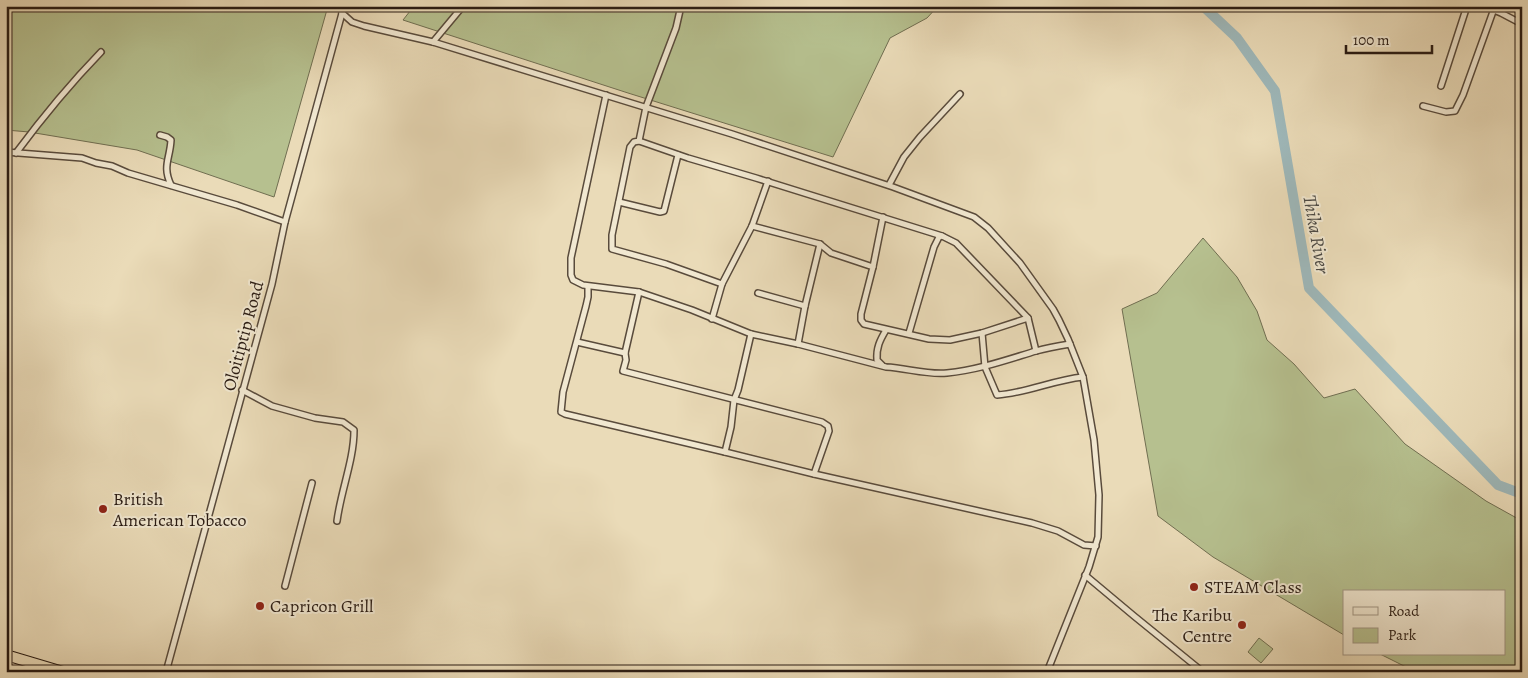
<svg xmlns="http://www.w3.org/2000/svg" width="1528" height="678" font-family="Alegreya,serif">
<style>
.green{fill:#b6c08f;stroke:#706e51}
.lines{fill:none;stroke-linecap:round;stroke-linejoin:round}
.river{stroke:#9eb8ba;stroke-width:10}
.street-casing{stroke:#594b3c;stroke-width:8}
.highway-casing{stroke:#291b13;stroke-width:12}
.street{stroke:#f1e8d1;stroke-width:5}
.highway{stroke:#eadbb8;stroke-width:10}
.poi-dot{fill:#8f2418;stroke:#f1e8d1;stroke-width:2}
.labels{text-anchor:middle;stroke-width:4;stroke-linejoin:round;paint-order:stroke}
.street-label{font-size:18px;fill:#291b13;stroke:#f1e8d1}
.poi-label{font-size:18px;fill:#291b13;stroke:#f1e8d1;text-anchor:start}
.water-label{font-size:19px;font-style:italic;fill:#4c4a45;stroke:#f1e8d1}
</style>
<rect width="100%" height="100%" fill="#eadbb8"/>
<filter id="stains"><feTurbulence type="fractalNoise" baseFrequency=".004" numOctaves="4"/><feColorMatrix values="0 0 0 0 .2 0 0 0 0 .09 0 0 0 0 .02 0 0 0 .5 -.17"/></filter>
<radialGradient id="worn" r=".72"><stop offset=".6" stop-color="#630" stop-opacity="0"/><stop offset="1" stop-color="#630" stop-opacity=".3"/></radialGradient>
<g class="green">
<path d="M6 6H328L274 197 137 150 29 132 6 130Z"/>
<path d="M414 6H938L927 18 890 38 833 157 628 93 403 20Z"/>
<path d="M1203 238 1237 277 1257 311 1267 340 1294 364 1324 398 1355 389 1405 444 1486 501 1522 521V672H1416L1380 654H1504V592H1344V635L1213 557 1158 516 1122 309 1157 293Z"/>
<path d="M1259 638 1273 649 1261 663 1248 652Z"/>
</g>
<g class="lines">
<path class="river" d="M1203 6 1237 38 1275 91 1309 288 1498 485 1522 494"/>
<defs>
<g id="street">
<path d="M681 6 676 28 646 107 639 141 634 142 630 147 612 235V249L666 264 722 284 752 226 768 181"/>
<path d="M1484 6 1501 13 1522 24"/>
<path d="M342 13 352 22 364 26 433 42 732 134 893 187 974 217 988 228 1020 263 1053 309 1059 320 1068 339 1083 377 1094 440 1099 495 1098 537 1089 567 1047 672"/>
<path d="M433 42 463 6"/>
<path d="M1441 86 1467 6"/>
<path d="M606 95 571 258V275L573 280 583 285 639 292 692 310 751 334 798 344 886 367C907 368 926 375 947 373 978 370 1006 360 1036 351 1047 348 1058 346 1070 344"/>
<path d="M1423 106 1446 112 1455 111 1463 95 1495 6"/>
<path d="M160 135 167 137 171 140C170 159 162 166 171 185"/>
<path d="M639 141 688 158 756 178 942 236"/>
<path d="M6 152 82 158 96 163 112 166 128 173 237 205 285 222"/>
<path d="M16 153C42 118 70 84 101 52"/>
<path d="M889 185 904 157 920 137 960 94"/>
<path d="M619 202 660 212 664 211 678 155"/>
<path d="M752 226 820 244 831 253 873 267 861 314V320L864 324 929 339 950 340 982 333 1028 318"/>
<path d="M873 267 883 217"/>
<path d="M588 287V297L586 306 563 392 561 412 565 414 725 452 731 427 734 400 738 390 751 334"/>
<path d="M639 292 625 353 626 360 623 371 822 422 828 426 829 431 814 474"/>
<path d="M758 293 805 306"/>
<path d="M712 319 722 284"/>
<path d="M909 333 934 247 939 237 942 236 956 243 1028 318 1036 351"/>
<path d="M982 333 985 367 997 395C1027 393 1053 380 1083 377"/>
<path d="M577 342 625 353"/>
<path d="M798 344 805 306 820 244"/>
<path d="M882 365 877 360C876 348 880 340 886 330"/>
<path d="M242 390 272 406 315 418 343 422 354 430C354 460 341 490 337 521"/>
<path d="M725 452 814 474 1032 523 1058 531 1084 545 1096 546"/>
<path d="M1085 575 1134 616 1203 672"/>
<path d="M285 586 312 483"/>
<path d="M166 672 272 284 285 222 344 6"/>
</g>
<path id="highway" d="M6 655 63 672"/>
</defs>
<use href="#street" class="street-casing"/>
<use href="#highway" class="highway-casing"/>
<use href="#street" class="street"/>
<use href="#highway" class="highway"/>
</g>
<g class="poi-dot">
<circle cx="103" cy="509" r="5"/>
<circle cx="1194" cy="587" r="5"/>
<circle cx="260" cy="606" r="5"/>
<circle cx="1242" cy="625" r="5"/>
</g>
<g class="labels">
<g class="street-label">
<text transform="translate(243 336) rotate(-75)" y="6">Oloitiptip Road</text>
</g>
<g class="poi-label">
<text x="113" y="505">British<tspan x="113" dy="21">American Tobacco</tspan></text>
<text x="1204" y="593">STEAM Class</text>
<text x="270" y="612">Capricon Grill</text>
<text x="1232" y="621" text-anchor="end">The Karibu<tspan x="1232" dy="21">Centre</tspan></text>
</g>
<g class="water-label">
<text transform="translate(1317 234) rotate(80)" y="7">Thika River</text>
</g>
</g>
<rect width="1528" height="678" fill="none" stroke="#eadbb8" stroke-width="25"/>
<rect x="8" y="8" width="1513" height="663" fill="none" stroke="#291b13" stroke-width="2.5"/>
<rect x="12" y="12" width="1503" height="653" fill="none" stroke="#291b13"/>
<rect x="1343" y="590" width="162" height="65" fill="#f1e8d1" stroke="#a19685"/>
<rect x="1353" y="607" width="25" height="8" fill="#f1e8d1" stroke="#a19685"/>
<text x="1388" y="616" font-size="15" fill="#291b13">Road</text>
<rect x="1353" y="628" width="25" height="15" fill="#b6c08f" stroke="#a19685"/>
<text x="1388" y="640" font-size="15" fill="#291b13">Park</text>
<path d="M1346 45v8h86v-8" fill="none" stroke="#291b13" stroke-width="2.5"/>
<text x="1353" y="45" font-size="15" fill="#291b13" stroke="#f1e8d1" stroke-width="4" paint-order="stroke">100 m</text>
<rect width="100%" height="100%" filter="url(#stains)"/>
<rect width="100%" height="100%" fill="url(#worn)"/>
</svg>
